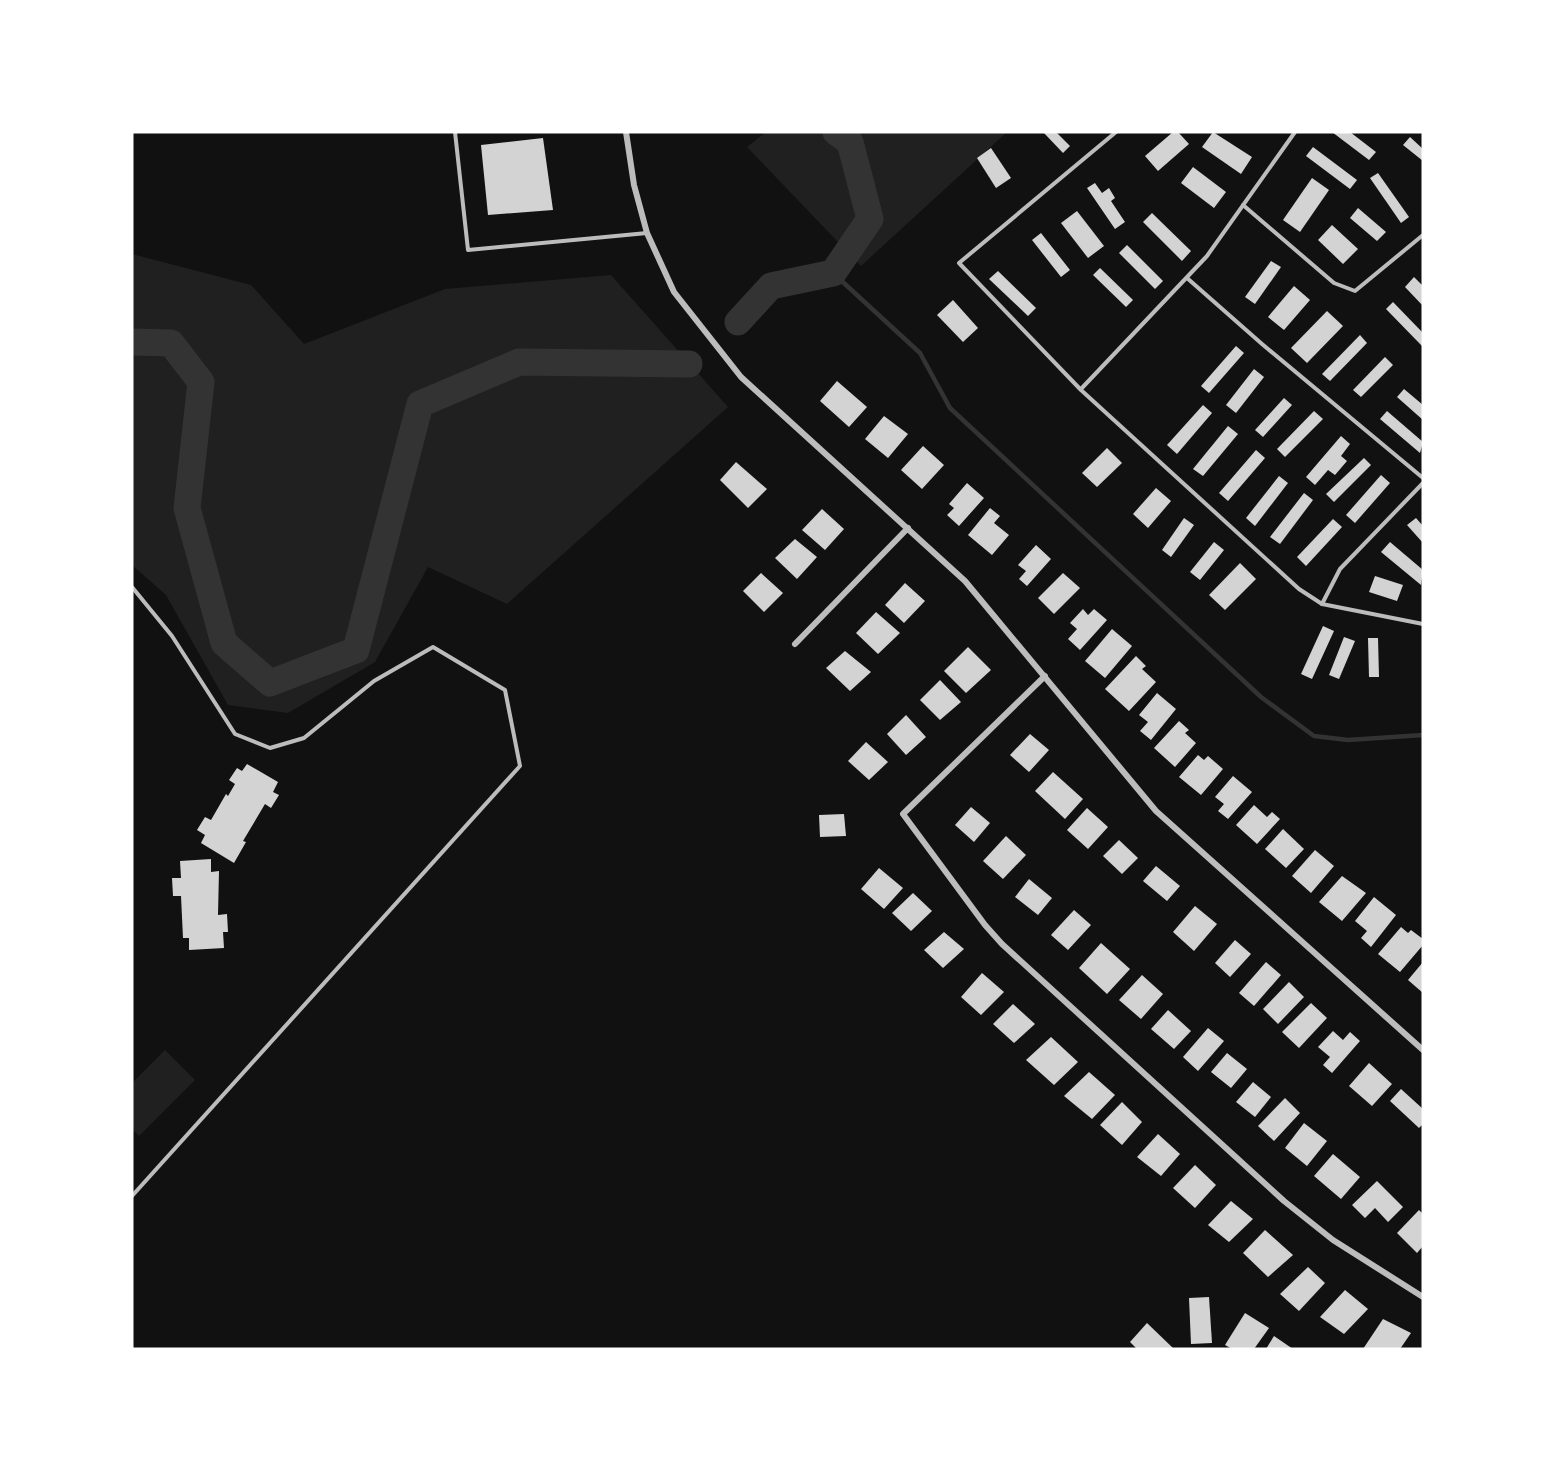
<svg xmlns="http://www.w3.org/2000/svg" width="1555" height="1481" font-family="Inter,sans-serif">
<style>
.green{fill:#202020}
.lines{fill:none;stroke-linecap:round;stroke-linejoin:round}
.stream{stroke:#333;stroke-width:4.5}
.river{stroke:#333;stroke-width:27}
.building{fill:#d3d3d3}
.service{stroke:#bcbcbc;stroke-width:4}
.minor{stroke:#bcbcbc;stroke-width:6}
</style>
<rect width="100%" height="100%" fill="#111"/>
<g class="green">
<path d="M766 132H1007L861 266 747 147Z"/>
<path d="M132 254 251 285 304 344 445 289 611 275 728 407 507 604 428 567 375 662 288 713 228 705 166 595 132 565Z"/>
<path d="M165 1050 195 1080 139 1136 132 1129V1083Z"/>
</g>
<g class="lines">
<path class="stream" d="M833 273 920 353 950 408 1261 697 1314 736 1348 740 1423 735"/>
<g class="river">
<path d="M738 322 771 286 833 273 870 219 850 142 836 132"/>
<path d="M132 342 171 343 201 382 187 508 224 643 270 683 356 650 420 404 519 362 689 364"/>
</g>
</g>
<g class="building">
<path d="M1043 132H1056L1070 146 1063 153Z"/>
<path d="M1173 132H1178L1189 144 1158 171 1145 156Z"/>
<path d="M1213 132 1252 157 1241 174 1202 147Z"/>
<path d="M1332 132H1350L1376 152 1369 160Z"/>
<path d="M1410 137 1423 149V161L1403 145Z"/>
<path d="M543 138 553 210 488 215 481 145Z"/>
<path d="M1313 147 1357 180 1350 189 1306 156Z"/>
<path d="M991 148 1011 178 996 188 977 158Z"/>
<path d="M1193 167 1226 192 1214 208 1181 183Z"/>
<path d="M1378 173 1409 217 1401 223 1370 178Z"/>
<path d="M1312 178 1329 190 1300 232 1283 220Z"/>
<path d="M1095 183 1102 193 1109 188 1115 198 1111 201 1125 222 1115 229 1087 188Z"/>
<path d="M1358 208 1386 232 1377 241 1350 218Z"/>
<path d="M1077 211 1104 246 1088 258 1061 223Z"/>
<path d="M1152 213 1191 251 1182 261 1143 222Z"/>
<path d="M1332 225 1358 249 1343 264 1318 240Z"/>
<path d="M1041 233 1070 270 1061 277 1032 240Z"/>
<path d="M1127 245 1163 281 1155 289 1119 253Z"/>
<path d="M1271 261 1281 267 1255 304 1245 297Z"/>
<path d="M1100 268 1133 300 1126 307 1093 275Z"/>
<path d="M998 271 1036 308 1028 316 989 279Z"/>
<path d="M1414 277 1423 286V306L1405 287Z"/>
<path d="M1294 286 1310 300 1284 330 1268 317Z"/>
<path d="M953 300 978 328 963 342 937 315Z"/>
<path d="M1393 302 1423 333 1422 346 1386 309Z"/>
<path d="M1327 311 1343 326 1307 363 1291 348Z"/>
<path d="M1360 335 1367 343 1330 381 1322 374Z"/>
<path d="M1236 346 1244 353 1209 393 1201 386Z"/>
<path d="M1385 357 1393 365 1361 397 1353 390Z"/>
<path d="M1254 369 1264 377 1236 413 1226 405Z"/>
<path d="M837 381 867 407 849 427 820 401Z"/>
<path d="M1404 389 1423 405V420L1397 397Z"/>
<path d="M1284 398 1292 405 1263 437 1255 430Z"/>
<path d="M1203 405 1212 413 1177 454 1167 445Z"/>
<path d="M1314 411 1323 419 1285 457 1277 449Z"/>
<path d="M1387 411 1423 442 1420 453 1380 419Z"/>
<path d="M884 416 908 434 888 458 865 439Z"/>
<path d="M1228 426 1238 434 1203 476 1193 469Z"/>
<path d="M1341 436 1350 444 1341 456 1347 461 1335 475 1328 470 1315 485 1306 477Z"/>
<path d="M923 446 944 465 922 489 901 470Z"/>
<path d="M1107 448 1122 463 1097 487 1082 473Z"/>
<path d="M1256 450 1265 458 1228 501 1219 493Z"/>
<path d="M1364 458 1371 465 1334 502 1326 494Z"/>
<path d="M736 462 767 489 748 508 720 480Z"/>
<path d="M1381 475 1390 483 1355 523 1346 515Z"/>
<path d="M1279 476 1288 483 1255 526 1246 518Z"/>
<path d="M967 483 984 498 959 526 947 515 954 508 949 504Z"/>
<path d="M1156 488 1171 501 1148 528 1133 514Z"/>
<path d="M1304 493 1313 500 1280 544 1270 537Z"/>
<path d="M990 508 1000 516 994 523 1009 535 992 555 968 535Z"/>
<path d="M822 509 844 529 825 550 802 530Z"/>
<path d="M1184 518 1194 525 1171 557 1162 550Z"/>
<path d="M1416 518 1423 526V543L1407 525Z"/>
<path d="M1333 519 1342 527 1306 566 1297 557Z"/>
<path d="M795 539 817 557 797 579 775 558Z"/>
<path d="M1214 542 1224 550 1200 580 1190 572Z"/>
<path d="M1390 542 1423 570 1421 585 1381 552Z"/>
<path d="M1036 545 1051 559 1027 586 1019 579 1026 571 1018 565Z"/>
<path d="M1240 563 1256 579 1225 610 1209 595Z"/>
<path d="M761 573 783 593 764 612 743 591Z"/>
<path d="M1063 573 1080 588 1054 614 1038 598Z"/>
<path d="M1375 576 1403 585 1397 601 1369 592Z"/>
<path d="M905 583 925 601 904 623 885 605Z"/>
<path d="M1083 609 1088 615 1094 609 1107 620 1080 650 1068 639 1077 629 1070 623Z"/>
<path d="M876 612 900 633 878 654 856 633Z"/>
<path d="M1323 626 1334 631 1312 679 1301 674Z"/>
<path d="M1112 629 1132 646 1105 678 1085 661Z"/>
<path d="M1344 637 1355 641 1339 679 1329 675Z"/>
<path d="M1368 638H1378L1379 677H1369Z"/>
<path d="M968 647 991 670 966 693 944 671Z"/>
<path d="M845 651 871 672 850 691 826 668Z"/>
<path d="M1136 656 1146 666 1142 669 1156 682 1129 711 1105 689Z"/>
<path d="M940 680 961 702 940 720 920 700Z"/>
<path d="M1157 693 1176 709 1151 740 1140 731 1148 722 1139 715Z"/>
<path d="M906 715 926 737 906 755 887 734Z"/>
<path d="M1179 721 1189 730 1185 733 1196 743 1175 767 1154 748Z"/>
<path d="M1030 734 1049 750 1029 772 1010 755Z"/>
<path d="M866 742 888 762 869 780 848 761Z"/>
<path d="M1198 755 1204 760 1208 756 1223 769 1201 795 1179 777Z"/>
<path d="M247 764 278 782 273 792 279 795 271 808 265 804 243 841 246 842 234 863 201 843 205 835 197 830 205 817 211 820 226 794 228 796 235 784 229 780 237 768 242 771Z"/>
<path d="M1053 772 1083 799 1065 819 1035 791Z"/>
<path d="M1233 776 1252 792 1228 819 1218 811 1224 804 1215 797Z"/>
<path d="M1254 805 1267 817 1272 812 1280 819 1257 844 1236 825Z"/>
<path d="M971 807 990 823 974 842 955 825Z"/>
<path d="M1087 808 1108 827 1088 849 1067 830Z"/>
<path d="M844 814 846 836 820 837 819 815Z"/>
<path d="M1283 829 1304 849 1286 868 1265 849Z"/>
<path d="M1006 836 1026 855 1003 879 983 861Z"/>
<path d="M1119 840 1138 858 1122 874 1103 856Z"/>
<path d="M1315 850 1334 866 1311 893 1292 876Z"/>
<path d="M211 859V872L219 871 218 915 227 914 228 932H223L224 948 189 950V938H183L181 896H173L172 878H181L180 861Z"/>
<path d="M1156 866 1180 886 1167 901 1143 881Z"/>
<path d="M879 868 903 888 884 909 861 889Z"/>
<path d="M1342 876 1366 893 1342 921 1319 902Z"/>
<path d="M1029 879 1052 898 1038 915 1015 897Z"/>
<path d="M913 893 932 911 911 931 892 913Z"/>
<path d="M1374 897 1396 915 1371 947 1361 938 1367 931 1355 921Z"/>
<path d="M1195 906 1217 924 1194 951 1173 932Z"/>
<path d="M1074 910 1091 925 1068 950 1051 935Z"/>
<path d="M1401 927 1408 933 1411 930 1423 939V945L1400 972 1378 954Z"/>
<path d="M944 932 964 949 943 968 924 950Z"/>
<path d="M1235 940 1251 954 1230 977 1215 963Z"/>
<path d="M1101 943 1130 969 1107 994 1079 968Z"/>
<path d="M1266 962 1281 975 1254 1006 1239 993Z"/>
<path d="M1423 962V993L1408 980Z"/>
<path d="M982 973 1004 992 981 1015 961 997Z"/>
<path d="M1142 975 1163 994 1141 1019 1119 1000Z"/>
<path d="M1289 982 1304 997 1278 1024 1263 1009Z"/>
<path d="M1311 1003 1327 1018 1299 1048 1282 1032Z"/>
<path d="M1013 1004 1035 1024 1014 1043 993 1024Z"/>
<path d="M1168 1010 1191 1031 1174 1049 1151 1029Z"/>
<path d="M1208 1028 1224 1041 1198 1071 1183 1057Z"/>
<path d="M1333 1031 1343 1040 1350 1032 1360 1041 1332 1073 1323 1065 1330 1057 1318 1047Z"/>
<path d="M1051 1037 1078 1062 1054 1085 1026 1060Z"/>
<path d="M1227 1053 1247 1069 1231 1088 1211 1072Z"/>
<path d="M1369 1063 1392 1084 1372 1106 1349 1086Z"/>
<path d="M1089 1072 1115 1095 1092 1119 1064 1096Z"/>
<path d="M1253 1082 1271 1097 1255 1117 1236 1102Z"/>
<path d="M1401 1089 1423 1109V1124L1419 1128 1390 1101Z"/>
<path d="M1285 1098 1300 1113 1274 1141 1258 1126Z"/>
<path d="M1122 1102 1142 1122 1122 1145 1100 1125Z"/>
<path d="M1304 1123 1327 1141 1307 1166 1285 1148Z"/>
<path d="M1158 1134 1180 1154 1161 1176 1137 1157Z"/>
<path d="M1333 1154 1360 1177 1341 1199 1314 1176Z"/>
<path d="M1195 1165 1216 1185 1195 1208 1173 1188Z"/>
<path d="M1377 1181 1403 1207 1388 1222 1375 1208 1365 1218 1352 1205Z"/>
<path d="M1231 1201 1253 1219 1229 1242 1208 1225Z"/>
<path d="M1419 1210 1423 1214V1246L1417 1253 1397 1233Z"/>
<path d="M1265 1230 1293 1255 1268 1277 1243 1253Z"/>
<path d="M1308 1267 1325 1283 1299 1311 1280 1294Z"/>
<path d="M1345 1290 1368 1309 1344 1334 1320 1317Z"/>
<path d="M1209 1297 1212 1343 1191 1344 1189 1298Z"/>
<path d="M1245 1313 1269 1328 1254 1349H1232L1225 1345Z"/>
<path d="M1383 1319 1411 1333 1400 1349H1363Z"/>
<path d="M1147 1323 1174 1349H1137L1130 1342Z"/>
<path d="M1274 1336 1293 1349H1266Z"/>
</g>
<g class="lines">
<g class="service">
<path d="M455 132 468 250 647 233"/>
<path d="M1116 132 959 263 1081 390 1299 589 1322 604 1423 624"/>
<path d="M1243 205 1334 283 1355 291 1423 235"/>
<path d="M1187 278 1262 344 1423 478"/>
<path d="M1081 389 1207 256 1295 132"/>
<path d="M132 587 172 636 235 734 270 748 304 738 374 681 433 647 505 690 520 766 132 1196"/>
<path d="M1322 604 1340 569 1423 483"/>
</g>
<g class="minor">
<path d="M626 132 634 185 647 233 674 292 741 377 965 581 1156 811 1423 1050"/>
<path d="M795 644 908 528"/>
<path d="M1045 676 903 814 985 925 1002 944 1284 1201 1333 1240 1423 1297"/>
</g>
</g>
<rect width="1555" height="1481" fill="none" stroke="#ffffff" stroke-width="267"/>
</svg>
